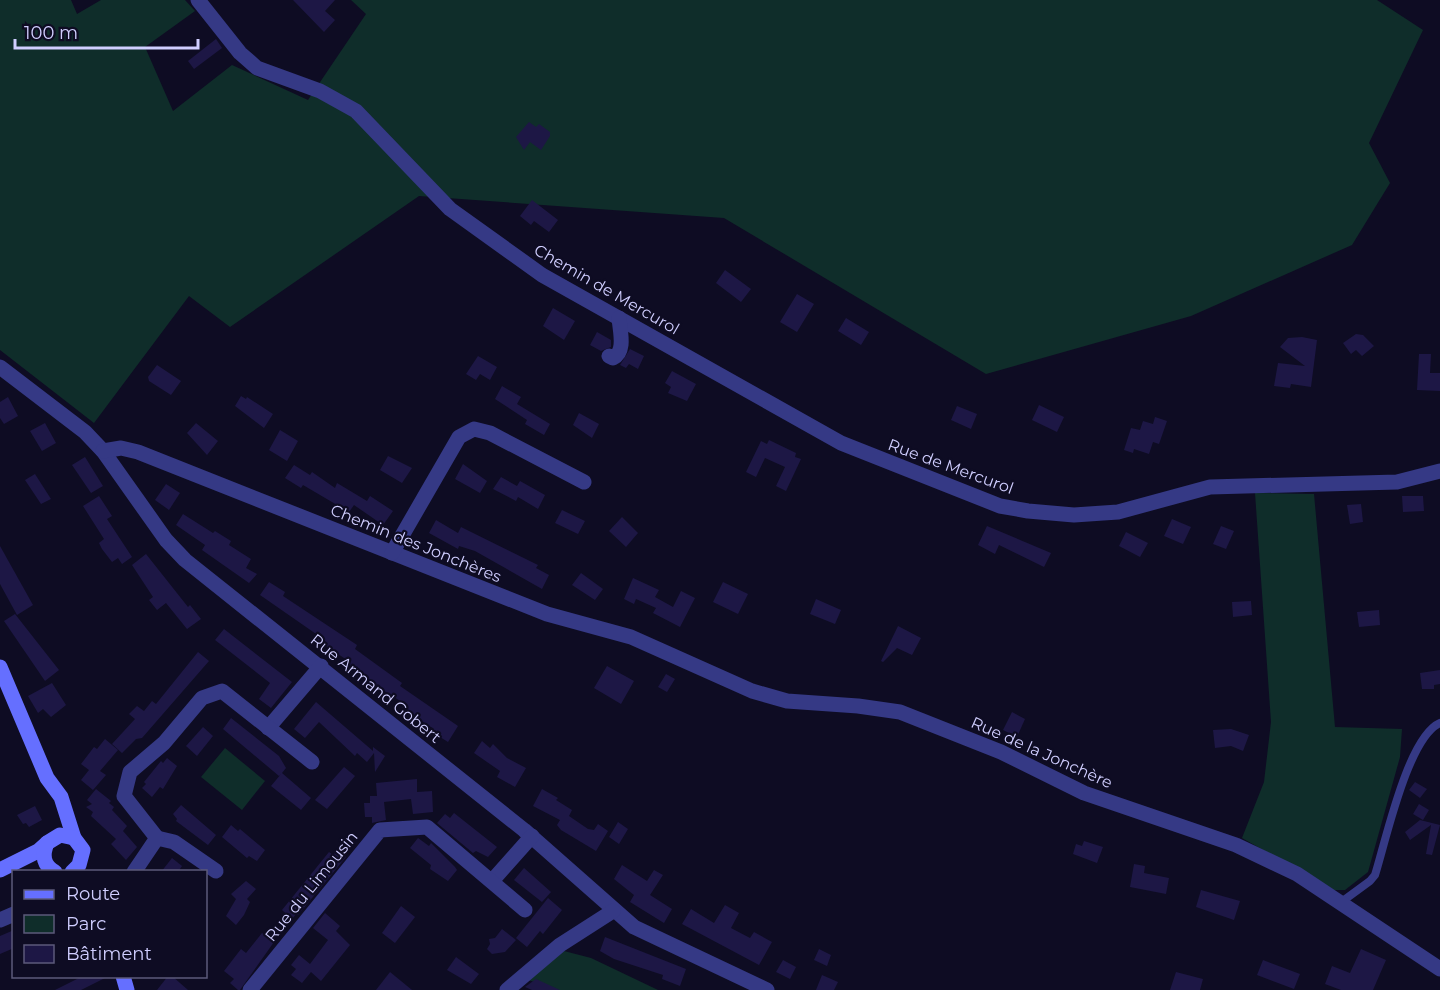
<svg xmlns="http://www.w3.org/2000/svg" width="1440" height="990" font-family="Montserrat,sans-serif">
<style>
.green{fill:#0f2d2a}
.building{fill:#1d1745}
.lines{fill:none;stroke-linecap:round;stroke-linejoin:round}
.service{stroke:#353985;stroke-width:8}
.minor{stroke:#353985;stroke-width:15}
.secondary{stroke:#656fff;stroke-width:15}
.labels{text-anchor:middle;stroke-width:4.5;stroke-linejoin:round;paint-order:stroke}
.street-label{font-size:16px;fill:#d0ceff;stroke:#0e0c23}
</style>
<rect width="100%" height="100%" fill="#0e0c23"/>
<g class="green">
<path d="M0 0H71L77 14 101 0H185L195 11 145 47 173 111 232 65 308 100 366 14 351 0H1377L1423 30 1369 143 1390 183 1352 245 1191 316 986 374 724 218 419 196 230 327 189 296 94 423 0 350Z"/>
<path d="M1255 493 1314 494 1335 727 1402 729 1400 757 1368 872 1345 890H1334L1242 838 1264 782 1271 722Z"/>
<path d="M225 748 265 781 242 810 201 777Z"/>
<path d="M564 951 591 958 658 990H559L528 980Z"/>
</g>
<g class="building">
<path d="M293 0H335L325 11 335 20 324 32Z"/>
<path d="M216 39 222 48 194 69 188 61Z"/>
<path d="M529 122 536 127 539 124 550 132V136L541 150 530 142 524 150 516 137Z"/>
<path d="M532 200 558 220 549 232 534 221 531 225 520 216Z"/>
<path d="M725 270 751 289 741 302 716 283Z"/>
<path d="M797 294 814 304 797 332 780 322Z"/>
<path d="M553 308 575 321 564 340 543 326Z"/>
<path d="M846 318 869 332 861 345 838 331Z"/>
<path d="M597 332 611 340V347L601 351 590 345Z"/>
<path d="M1356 334 1363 335 1374 346 1362 356 1356 350 1351 354 1343 343Z"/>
<path d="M1302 337 1317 340 1311 387 1291 384 1290 388 1274 386 1278 363 1305 366 1280 347 1288 338Z"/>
<path d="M630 349 644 356 638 369 629 364 626 368 620 365Z"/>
<path d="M1419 354H1431L1430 373H1440V391L1417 390Z"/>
<path d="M478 356 497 367 490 380 480 374 476 380 466 374Z"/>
<path d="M157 365 181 381 171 395 149 381 148 377Z"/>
<path d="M672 371 696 384 687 401 668 393 671 387 665 383Z"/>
<path d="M502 386 521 397 517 404 550 424 544 435 525 424 527 420 495 399Z"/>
<path d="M241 396 246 399 247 397 273 414 264 428 235 406Z"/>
<path d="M8 397 18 416 4 424 0 418V402Z"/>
<path d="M1039 405 1064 417 1057 432 1032 420Z"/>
<path d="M957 406 977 414 971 429 951 420Z"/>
<path d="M579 413 599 424 592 438 573 425Z"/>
<path d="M1155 417 1167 421 1159 444 1153 442 1149 454 1134 449 1133 453 1124 450 1131 428 1140 430 1143 421 1153 424Z"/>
<path d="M45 423 56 443 42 451 30 431Z"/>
<path d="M196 423 218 441 207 455 187 433Z"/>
<path d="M280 430 298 441 287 461 269 450Z"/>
<path d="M769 440 796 453 795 457 801 459 786 491 776 486 785 467 765 458 756 477 746 472 761 441 767 444Z"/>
<path d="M388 456 412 468 402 483 380 470Z"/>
<path d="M85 457 103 486 91 493 72 465Z"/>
<path d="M463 464 487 481 480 493 455 479Z"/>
<path d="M294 465 310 475 312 472 335 488 337 483 367 501 370 496 393 511 383 525 354 505 349 512 303 485 301 488 285 478Z"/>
<path d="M35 474 51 499 41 504 25 480Z"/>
<path d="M501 477 517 486 520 481 545 495 538 509 518 497 516 501 493 489Z"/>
<path d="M166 484 180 493 169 510 155 500Z"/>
<path d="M99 496 112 516 107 519 132 557 122 564 118 558 112 562 102 549 99 543 104 539 83 506Z"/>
<path d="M1402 496H1423L1424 511 1403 512Z"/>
<path d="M1361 504 1363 522 1350 524 1347 505Z"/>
<path d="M562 510 585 521 578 534 555 523Z"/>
<path d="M183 514 213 533 215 531 231 541 229 545 251 559 246 568 257 574 249 583 202 550 205 545 176 525Z"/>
<path d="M622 517 638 533 626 547 609 531Z"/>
<path d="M1172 519 1191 527 1183 544 1164 536Z"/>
<path d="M436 520 458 533 461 527 538 565 536 568 549 575 542 589 475 551 459 546 458 549 429 533Z"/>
<path d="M987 526 1051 553 1044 567 999 545 995 554 978 545Z"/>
<path d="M1221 526 1234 531 1226 549 1213 544Z"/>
<path d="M1126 532 1148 543 1140 557 1119 546Z"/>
<path d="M0 546 33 605 17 615 0 584Z"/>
<path d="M146 554 188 607 190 605 201 619 187 629 166 603 157 610 149 600 153 597 132 565Z"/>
<path d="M581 573 603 589 595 600 572 585Z"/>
<path d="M633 578 659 590 655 597 673 607 681 591 695 598 680 627 653 613 656 608 636 599 634 604 624 599Z"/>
<path d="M269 582 285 592 283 596 357 645 355 649 402 683 400 686 458 726 448 742 432 732 434 729 402 708 405 704 375 685 346 663 347 660 317 640 319 636 260 595Z"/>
<path d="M723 582 748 594 738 614 713 602Z"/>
<path d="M816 599 841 610 835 624 810 614Z"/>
<path d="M1251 601 1252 615 1233 617 1232 602Z"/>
<path d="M1379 610 1380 625 1359 627 1357 612Z"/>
<path d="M15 614 59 670 45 681 4 621Z"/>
<path d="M898 626 921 638 912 655 897 648 883 662 881 661Z"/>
<path d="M224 629 292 682 271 708 259 699 270 683 215 640Z"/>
<path d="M198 652 209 661 142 738 136 739 122 753 112 744 135 719 129 714 137 706 144 711 152 701 156 704Z"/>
<path d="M607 666 634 681 621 704 594 688Z"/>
<path d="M1440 670V684L1434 685V689H1422L1420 673Z"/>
<path d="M666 674 675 679 667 692 658 687Z"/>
<path d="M52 683 66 705 51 717 43 709 38 713 28 696Z"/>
<path d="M316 702 373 751V747L385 756 375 772 374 753 367 762 357 753 355 756 319 722 305 738 294 729Z"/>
<path d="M1012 712 1025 719 1017 737 1003 730Z"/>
<path d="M231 718 279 756 286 768 282 773 311 798 301 810 271 786 281 774 279 776 223 729Z"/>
<path d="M203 727 213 736 197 756 186 746Z"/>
<path d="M1231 729 1249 735 1243 751 1231 746 1215 748 1213 730Z"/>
<path d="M105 739 118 750 100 771 106 775 93 790 81 780 89 770 81 764 94 747 97 749Z"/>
<path d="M482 741 490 748 493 744 507 758 526 768 515 787 497 777 500 771 474 753Z"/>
<path d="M167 758 177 766 163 789 160 787 152 797 142 788 146 784 144 782 161 761 163 763Z"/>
<path d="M344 767 355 776 327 809 315 800Z"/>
<path d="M417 779V792L432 791 433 812 413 814 411 799 384 802 386 820 372 823V817H365L364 803H370V796H377L376 783Z"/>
<path d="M1415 782 1427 789 1420 798 1409 790Z"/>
<path d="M96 789 111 801 109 803 114 807 112 810 127 826 123 831 137 847 126 860 111 844 116 839 91 816 93 812 86 807 92 804 87 800Z"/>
<path d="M542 789 558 798 556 800 572 810 569 816 588 829 594 830 598 824 608 831 596 851 561 830 557 825 560 820 533 806Z"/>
<path d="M1419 804 1429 810 1423 820 1413 814Z"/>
<path d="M181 805 216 835 208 845 176 821 177 819 173 814Z"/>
<path d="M35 806 42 820 29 827 26 823 23 824 17 815Z"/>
<path d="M454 813 497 847 488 857 476 851 473 853 437 823 445 814 450 818Z"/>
<path d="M1420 820 1440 825 1432 855 1426 854 1431 825 1410 840 1405 832Z"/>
<path d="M618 822 628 829 619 844 609 837Z"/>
<path d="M231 825 238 831 240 829 265 850 257 861 249 856 247 858 222 837Z"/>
<path d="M418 838 429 846 431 843 455 867 457 870 448 881 430 869 431 865 410 848Z"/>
<path d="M1084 841 1103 847 1097 863 1073 854 1076 844 1082 846Z"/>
<path d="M338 850 346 857 298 915 296 914 292 919 282 910 329 852 333 855Z"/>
<path d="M172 858 182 866 178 872H161Z"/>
<path d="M1134 864 1145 866 1144 873 1169 878 1166 894 1130 887Z"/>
<path d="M622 865 647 881 654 870 663 875 650 895 672 909 664 923 630 902 634 895 614 879Z"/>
<path d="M524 868 551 892 542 902 514 880Z"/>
<path d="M246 881 256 889 247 899 250 902 244 915 236 925 226 916 236 899 231 894Z"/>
<path d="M1201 890 1240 901 1234 920 1196 907Z"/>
<path d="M548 898 562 910 543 934 540 931 527 947 516 938Z"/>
<path d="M725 905 739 913 731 928 750 938 754 932 772 942 759 965 682 924 691 909 714 923Z"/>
<path d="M401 906 415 917 395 943 382 933Z"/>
<path d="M325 913 340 926 336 931 350 945 321 981 311 972 302 983 291 975 296 969 291 965 299 955 310 964 328 940 313 928Z"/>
<path d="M502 929 516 940 505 952 492 954 487 949 490 944 489 939 495 938Z"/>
<path d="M14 930V948L0 954V936Z"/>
<path d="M262 933 274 942 240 990H238L230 983 234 979 224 971 241 949 246 953Z"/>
<path d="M605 937 686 969 680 986 662 979 663 975 614 959 600 951Z"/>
<path d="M819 949 831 955 827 966 814 960Z"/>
<path d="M1361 949 1386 960 1373 990H1341L1325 984 1332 966 1350 973Z"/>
<path d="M456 957 479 974 471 984 447 970Z"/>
<path d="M783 960 796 967 790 979 776 972Z"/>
<path d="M1263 960 1300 974 1294 989 1257 975Z"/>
<path d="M390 972 412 990H376Z"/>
<path d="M1176 972 1203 979 1200 990H1170Z"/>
<path d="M822 975 838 982 834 990H816Z"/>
<path d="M83 976H109L81 990H55Z"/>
<path d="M168 976H172L188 990H157Z"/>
<path d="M536 979 560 990H532L525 987Z"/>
</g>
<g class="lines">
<path class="service" d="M1340 903 1370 881 1375 875C1386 840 1408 737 1440 723"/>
<g class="minor">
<path d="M198 0 240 53 257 68 320 91 356 111 450 209 542 275 841 443 1000 506 1028 511 1074 515 1118 512 1210 487 1397 482 1440 471"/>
<path d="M609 356 613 358C626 352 620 331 619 318"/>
<path d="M0 367 85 432 103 451 166 540 185 560 524 830 634 927 767 990"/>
<path d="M103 451 121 448 138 452 547 614 631 637 752 691 787 701 858 706 900 712 1001 752 1084 793 1236 845 1297 874 1440 969"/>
<path d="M392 553 459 437 474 429 490 433 584 482"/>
<path d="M268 728 321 666"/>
<path d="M157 838 174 842 216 871"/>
<path d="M134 872 157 838 124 796 130 772 164 743 202 698 222 691 312 762"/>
<path d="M492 881 532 836"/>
<path d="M0 920 14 914"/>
<path d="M250 990 380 830 427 827 525 910"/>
<path d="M507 990 560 945 613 911"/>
</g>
<g class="secondary">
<path d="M0 667 47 778 61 797 74 838 83 850 79 865 72 872"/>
<path d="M0 870 38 851 47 843"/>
<path d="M55 872C43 865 42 855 47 843L60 835 74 838"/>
<path d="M123 976 127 990"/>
</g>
</g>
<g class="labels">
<g class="street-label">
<text transform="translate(607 289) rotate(30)" y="6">Chemin de Mercurol</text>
<text transform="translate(951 466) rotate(20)" y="6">Rue de Mercurol</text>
<text transform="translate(416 543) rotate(22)" y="6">Chemin des Jonchères</text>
<text transform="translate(376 688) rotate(39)" y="6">Rue Armand Gobert</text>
<text transform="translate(1042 752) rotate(24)" y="6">Rue de la Jonchère</text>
<text transform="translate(311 886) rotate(-51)" y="6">Rue du Limousin</text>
</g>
</g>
<rect x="12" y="870" width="195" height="108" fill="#0e0c23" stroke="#5c5a7b" stroke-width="1.5"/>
<rect x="24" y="890" width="30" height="9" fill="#656fff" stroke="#5c5a7b" stroke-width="1.5"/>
<text x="66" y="900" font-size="18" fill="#d0ceff">Route</text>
<rect x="24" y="915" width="30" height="18" fill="#0f2d2a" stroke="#5c5a7b" stroke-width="1.5"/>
<text x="66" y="930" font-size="18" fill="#d0ceff">Parc</text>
<rect x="24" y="945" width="30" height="18" fill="#1d1745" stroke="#5c5a7b" stroke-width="1.5"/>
<text x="66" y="960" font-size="18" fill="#d0ceff">Bâtiment</text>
<path d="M15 39v9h183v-9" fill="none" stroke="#d0ceff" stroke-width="3"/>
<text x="24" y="39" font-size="18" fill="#d0ceff" stroke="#0e0c23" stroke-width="4.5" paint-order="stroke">100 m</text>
</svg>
